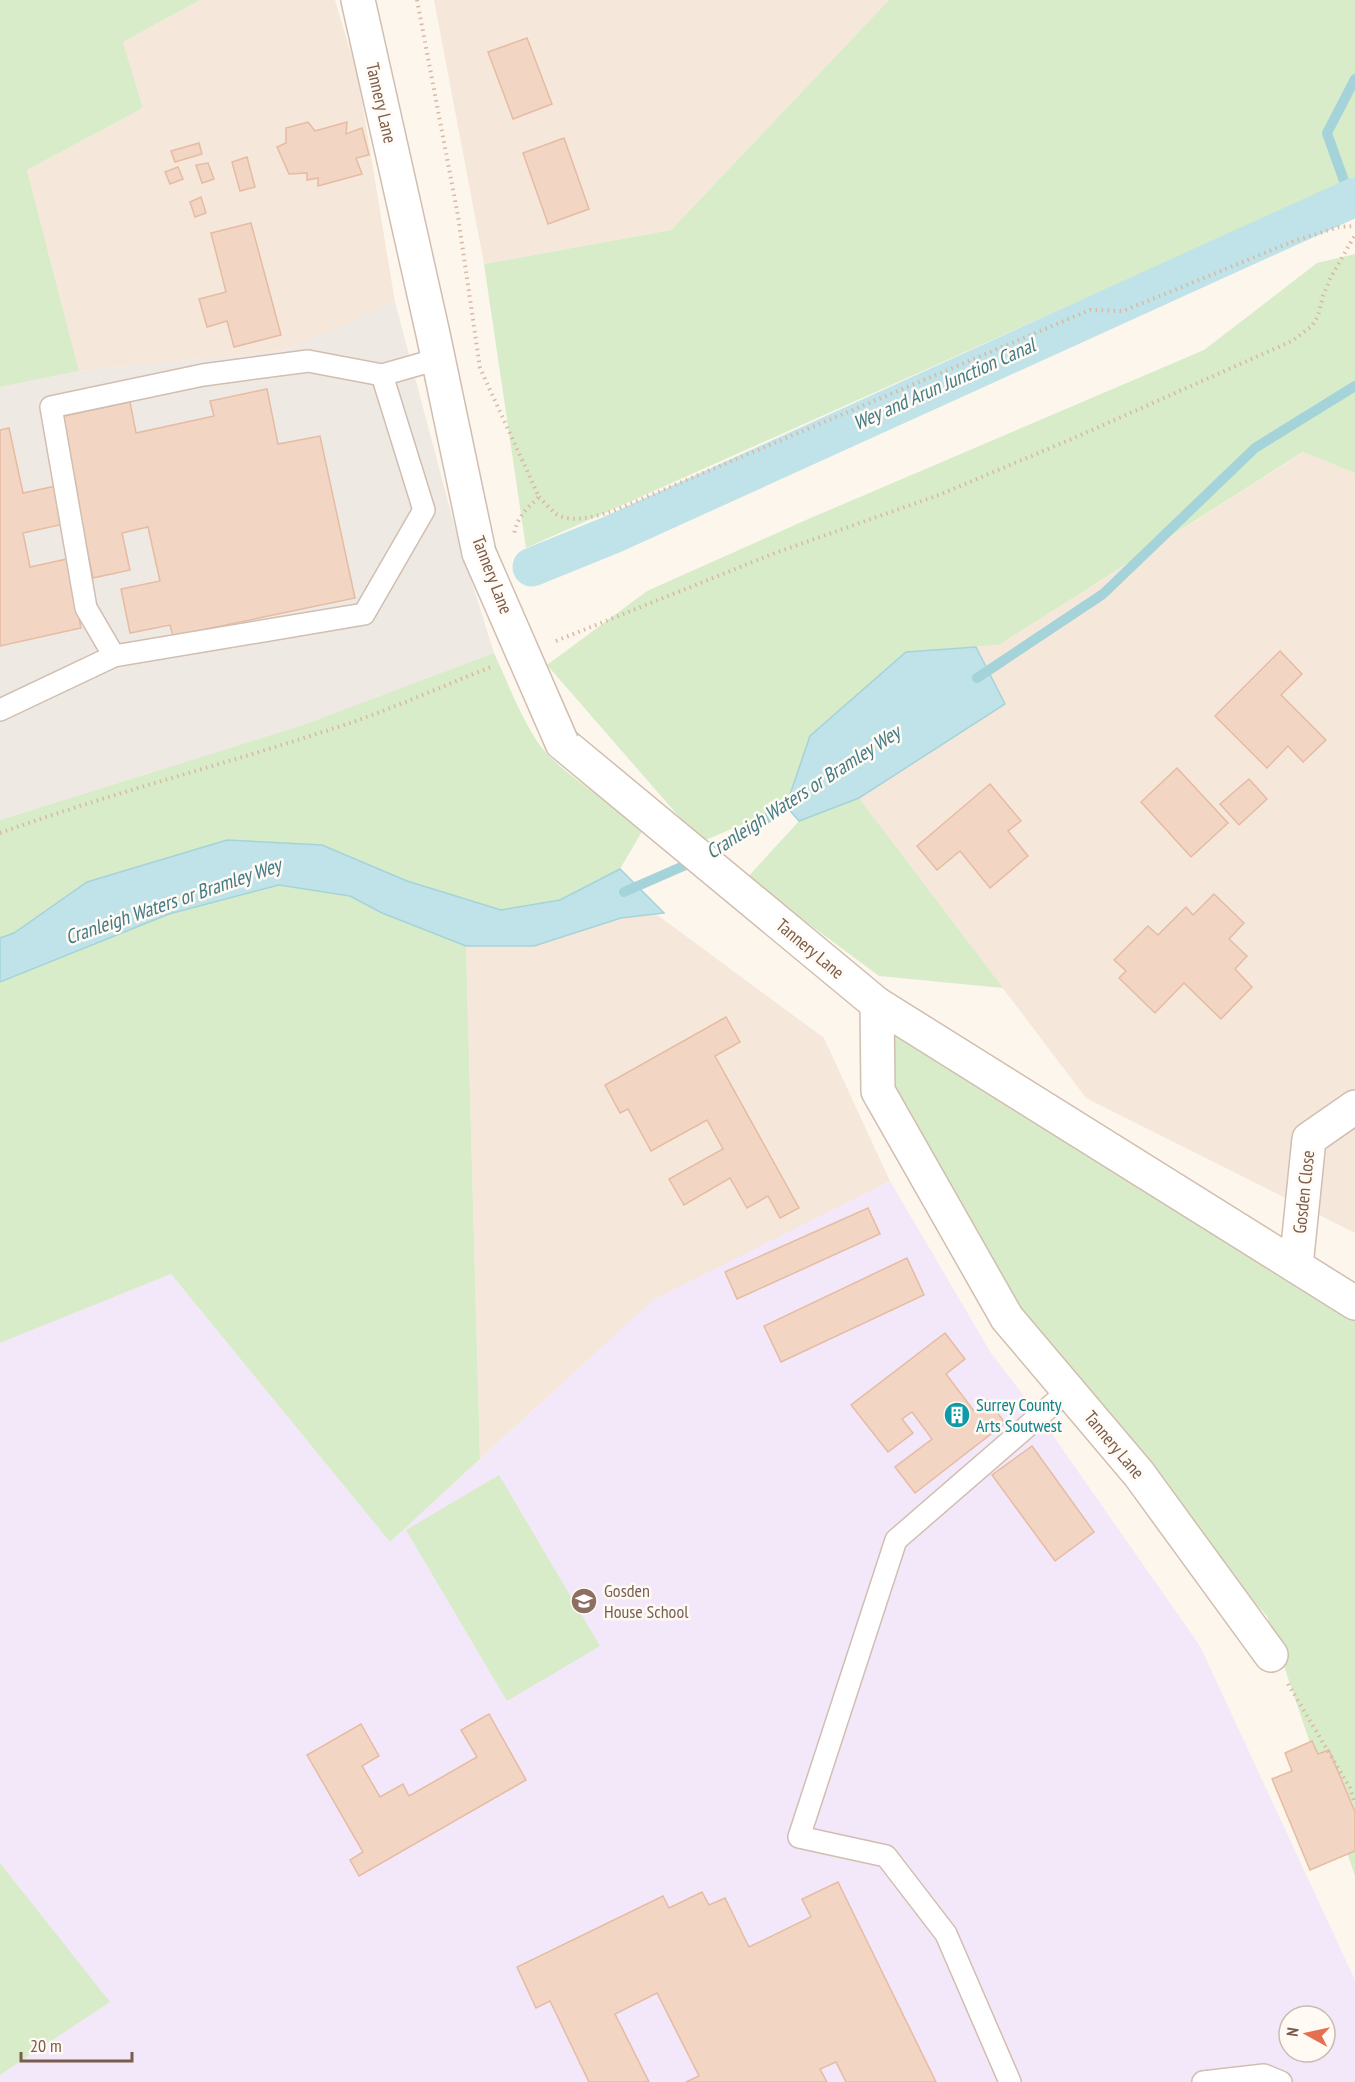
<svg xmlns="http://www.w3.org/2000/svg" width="1355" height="2082" font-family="'PT Sans Narrow',sans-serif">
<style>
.residential{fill:#f5e8da}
.industrial{fill:#efe9e4}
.education{fill:#f3e8fa;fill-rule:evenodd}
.green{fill:#d8ecc9}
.water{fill:#bfe3e8;stroke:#a5d3da;stroke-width:1.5}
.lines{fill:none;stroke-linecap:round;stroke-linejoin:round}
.stream{stroke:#a5d3da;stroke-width:10}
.canal{stroke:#bfe3e8;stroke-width:39}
.building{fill:#f3d5c3;stroke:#e6bba3;stroke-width:1.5}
.service-casing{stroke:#d1beb0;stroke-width:24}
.minor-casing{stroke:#d1beb0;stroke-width:36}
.path{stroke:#d9b8a5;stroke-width:4;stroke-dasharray:1.5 4.5;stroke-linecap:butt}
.service{stroke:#fff;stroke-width:21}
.minor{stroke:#fff;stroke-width:33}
.minor-bridge-casing{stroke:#d1beb0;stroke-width:36;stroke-linecap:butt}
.minor-bridge{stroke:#fff;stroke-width:33}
.labels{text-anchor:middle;stroke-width:5;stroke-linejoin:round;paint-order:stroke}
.street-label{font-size:18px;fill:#7a5c4d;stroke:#fffaf3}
.culture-label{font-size:18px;fill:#0d838f;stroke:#fffaf3;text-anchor:start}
.education-label{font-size:18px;fill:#785e54;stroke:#fffaf3;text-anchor:start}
.water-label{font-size:20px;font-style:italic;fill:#437c86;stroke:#fffaf3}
</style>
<rect width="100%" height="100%" fill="#fdf6ec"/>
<g class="residential">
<path d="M200 0H335L358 77 395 302 283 351 79 371 27 170 143 108 123 42Z"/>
<path d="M434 0H889L671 230 484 264Z"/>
<path d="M1304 452 1355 473V1233L1086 1098 859 798 1005 704 976 647 999 645Z"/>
<path d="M656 914 824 1038 890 1181 646 1307 480 1459 466 946H535L621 918Z"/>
</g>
<path class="industrial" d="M395 302 455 528 494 653 303 725 0 820V387L79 371 283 351Z"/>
<path class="education" d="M890 1181 991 1353 1040 1417 1200 1646 1355 1980V2082H0V2075L109 2002 0 1863V1343L171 1274 390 1542 653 1300ZM1289 2016H1325V2052H1289Z"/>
<g class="green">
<path d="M0 0H200L123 42 143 108 27 170 79 371 0 387Z"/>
<path d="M889 0H1355V178L526 548 484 264 671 230Z"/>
<path d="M1355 254V473L1303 452 999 645 906 652 810 736 786 806 701 842 547 665 647 591 806 520 1204 350 1317 263Z"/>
<path d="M494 653C508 683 520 716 539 744 559 772 615 806 644 828L620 869 560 900 501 910 407 881 322 845 0 938V820L303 725Z"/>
<path d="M859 798 1003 988 879 976 747 878 799 821Z"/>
<path d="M279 885 350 896 466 946 480 1459 390 1542 171 1274 0 1343V974L169 914Z"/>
<path d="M873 988 1355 1303V1876L1267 1616 1038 1365 864 1092Z"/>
<path d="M499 1475 600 1646 507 1701 406 1530Z"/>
<path d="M0 1863 110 2002 0 2075Z"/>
</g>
<g class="water">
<path d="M976 647 1005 704 859 798 799 821 786 806 810 736 906 652Z"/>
<path d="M227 840 322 845 407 881 501 910 560 900 620 869 664 913 621 918 534 946H466L382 913 350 896 279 885 169 914 0 982V938L14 933 87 882Z"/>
</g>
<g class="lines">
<g class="stream">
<path d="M1355 79 1327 133 1355 212"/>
<path d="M977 678 1103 594 1255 448 1355 386"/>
<path d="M624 892 720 850 797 798"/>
</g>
<path class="canal" d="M532 567 611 535 1355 197"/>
</g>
<g class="building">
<path d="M527 38 552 104 513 119 488 52Z"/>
<path d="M308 122 315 131 347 122 346 134 362 128 369 155 356 158 362 174 318 186V178L307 180V173L289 174 277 147 286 143V128Z"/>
<path d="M564 138 589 209 548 224 523 153Z"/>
<path d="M199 143 202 154 175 162 171 151Z"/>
<path d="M247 157 255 187 240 191 232 162Z"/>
<path d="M208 163 214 179 202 183 196 165Z"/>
<path d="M178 167 183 179 170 184 165 172Z"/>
<path d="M201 197 206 213 195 217 190 202Z"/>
<path d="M251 223 281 335 234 347 227 321 207 327 199 299 226 292 211 233Z"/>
<path d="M267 389 278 444 320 436 355 598 173 636 170 625 130 633 121 589 160 581 148 527 122 533 130 570 93 578 59 417 130 402 136 433 214 416 210 401Z"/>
<path d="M9 428 23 493 56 486 64 524 23 533 30 567 67 559 81 628 0 646V430Z"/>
<path d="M1280 651 1302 674 1281 695 1326 740 1303 762 1288 746 1267 768 1215 716Z"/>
<path d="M1177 768 1228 823 1191 857 1141 802Z"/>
<path d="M1249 779 1267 799 1239 825 1220 804Z"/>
<path d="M990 784 1021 821 1008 831 1028 856 990 888 960 851 937 870 917 846Z"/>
<path d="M1214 894 1244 923 1229 939 1247 956 1235 969 1252 987 1221 1019 1184 983 1155 1013 1119 978 1126 971 1114 960 1148 926 1158 935 1186 907 1193 915Z"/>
<path d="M726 1017 740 1042 715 1056 799 1208 780 1218 768 1196 747 1208 730 1178 684 1205 669 1179 723 1149 707 1120 651 1151 628 1109 620 1113 605 1085Z"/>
<path d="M868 1208 880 1234 737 1299 725 1272Z"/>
<path d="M907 1258 924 1295 781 1362 764 1326Z"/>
<path d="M945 1333 965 1359 946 1374 974 1411 988 1400 1005 1423 915 1493 895 1467 932 1439 912 1412 902 1419 913 1433 888 1452 851 1405Z"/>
<path d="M1032 1446 1094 1532 1055 1561 992 1475Z"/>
<path d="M489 1714 526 1780 359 1876 350 1860 363 1852 307 1755 361 1724 379 1756 362 1766 380 1797 403 1784 409 1796 477 1757 461 1730Z"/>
<path d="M1312 1741 1318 1754 1329 1750 1355 1812V1851L1310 1870 1272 1779 1292 1771 1285 1753Z"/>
<path d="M838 1882 936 2082H846L836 2062 820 2069 827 2082H686L699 2076 657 1993 615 2014 649 2082H589L550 2001 536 2008 517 1967 663 1896 669 1908 702 1892 709 1905 725 1898 749 1947 811 1917 802 1899Z"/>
</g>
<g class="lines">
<defs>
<g id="service">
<path d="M382 375 424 510 364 614 114 656 86 608 51 407 203 375 308 361 382 375 438 359"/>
<path d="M0 710 114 656"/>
<path d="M1010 2082 946 1934 886 1856 799 1837 896 1540 1068 1391"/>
<path d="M1203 2082 1264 2075 1281 2082"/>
</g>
<g id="minor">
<path d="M358 0 433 334 479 553"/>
<path d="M562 743 877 1004 1355 1303"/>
<path d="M877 1004 878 1091 1007 1318 1139 1474 1271 1655"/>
<path d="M1296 1266 1309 1139 1355 1107"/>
</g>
</defs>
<use href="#service" class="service-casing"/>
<use href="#minor" class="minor-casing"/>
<g class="path">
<path d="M417 0 458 216 480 368 539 497C526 509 516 518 514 536"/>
<path d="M539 497C544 502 550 509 556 514 573 524 596 516 613 511L1090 310 1123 311 1294 241 1339 227 1355 226"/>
<path d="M556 641 775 553 939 495 1074 438 1292 341 1312 326 1318 316 1323 296 1331 277 1355 235"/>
<path d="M0 833C111 793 226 764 338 727 390 710 440 687 491 667"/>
<path d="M1288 1684 1350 1788 1355 1803"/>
</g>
<use href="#service" class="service"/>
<use href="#minor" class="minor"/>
<defs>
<path id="minor-bridge" d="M479 553 562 743"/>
</defs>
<use href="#minor-bridge" class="minor-bridge-casing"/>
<use href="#minor-bridge" class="minor-bridge"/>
</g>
<defs>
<symbol id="building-disc" viewBox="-11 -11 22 22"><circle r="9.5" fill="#0f9aa8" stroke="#fffaf3"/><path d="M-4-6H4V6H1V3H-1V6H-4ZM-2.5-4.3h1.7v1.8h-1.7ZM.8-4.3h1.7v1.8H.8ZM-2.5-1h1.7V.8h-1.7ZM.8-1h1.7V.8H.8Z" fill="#fff"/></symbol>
<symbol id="school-disc" viewBox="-11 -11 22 22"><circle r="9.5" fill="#8d6e63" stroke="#fffaf3"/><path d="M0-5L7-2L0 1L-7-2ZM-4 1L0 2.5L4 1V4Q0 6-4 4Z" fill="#fff"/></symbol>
</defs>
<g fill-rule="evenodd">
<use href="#building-disc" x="942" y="1400" width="30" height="30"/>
<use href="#school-disc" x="569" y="1586" width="30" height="30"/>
</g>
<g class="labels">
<g class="street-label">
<text transform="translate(381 103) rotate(77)" y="6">Tannery Lane</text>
<text transform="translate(492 575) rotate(69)" y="6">Tannery Lane</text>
<text transform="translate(810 949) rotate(40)" y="6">Tannery Lane</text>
<text transform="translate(1304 1192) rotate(-84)" y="6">Gosden Close</text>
<text transform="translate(1114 1445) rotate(50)" y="6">Tannery Lane</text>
</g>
<g class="culture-label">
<text x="976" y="1411">Surrey County<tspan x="976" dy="21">Arts Soutwest</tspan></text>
</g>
<g class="education-label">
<text x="604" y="1597">Gosden<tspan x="604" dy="21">House School</tspan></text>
</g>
<g class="water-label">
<text transform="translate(944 384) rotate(-24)" y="7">Wey and Arun Junction Canal</text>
<text transform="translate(803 792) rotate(-33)" y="7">Cranleigh Waters or Bramley Wey</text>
<text transform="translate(173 901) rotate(-19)" y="7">Cranleigh Waters or Bramley Wey</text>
</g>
</g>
<g transform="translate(1307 2034) rotate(278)"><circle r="28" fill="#fffaf3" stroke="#cabbb1" stroke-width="1.5"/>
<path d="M0-4.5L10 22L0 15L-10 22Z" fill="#e76f51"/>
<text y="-9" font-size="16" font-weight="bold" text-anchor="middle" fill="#7a5c4d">N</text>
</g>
<path d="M21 2052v9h111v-9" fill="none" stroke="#7a5c4d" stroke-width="3"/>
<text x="30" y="2052" font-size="18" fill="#7a5c4d" stroke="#fffaf3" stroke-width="4.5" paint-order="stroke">20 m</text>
</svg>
